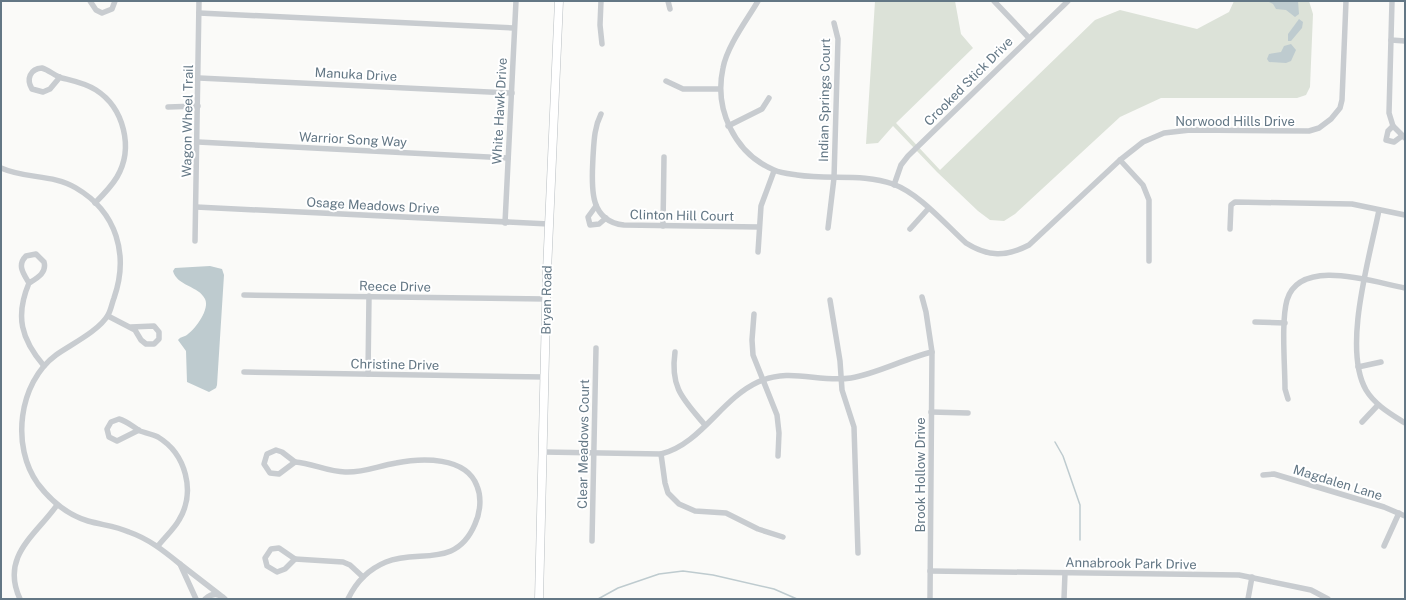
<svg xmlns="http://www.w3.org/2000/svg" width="1406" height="600" font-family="'Public Sans',sans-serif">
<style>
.green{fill:#dce2d8}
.water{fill:#becbcf}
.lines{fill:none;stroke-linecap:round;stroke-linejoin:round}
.stream{stroke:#becbcf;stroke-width:1.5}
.primary-casing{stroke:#b8bec2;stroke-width:9}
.street{stroke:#c8ccd0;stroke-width:5.5}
.primary{stroke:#fff;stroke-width:8}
.labels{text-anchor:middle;stroke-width:4;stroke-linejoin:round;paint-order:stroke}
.street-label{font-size:13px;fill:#637785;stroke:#fff}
</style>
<rect width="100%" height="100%" fill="#fafaf8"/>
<path class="green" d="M875 1H955L961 34 973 48 896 123 940 170 1095 20 1120 10 1197 29 1229 12 1234 1H1309L1313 14 1310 87 1306 95 1297 98H1161L1120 117 1015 214 1004 221 990 220 978 211 937 172 893 126 878 143 866 144Z"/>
<g class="water">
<path d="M1267 1H1298L1299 14 1295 17 1286 10 1276 9 1273 4Z"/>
<path d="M1299 19 1303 22 1302 28 1291 41H1288V34Z"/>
<path d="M1291 44 1296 50 1291 61 1286 63 1269 62 1267 59 1269 54 1281 52 1284 46Z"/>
<path d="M210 266 222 269 224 275 217 385 216 388 209 392 187 382 186 351 178 340C181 336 185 337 188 334 196 328 210 309 205 299 199 286 177 286 173 271L175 268Z"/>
</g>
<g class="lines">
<g class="stream">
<path d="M1055 442 1063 456 1080 505V540"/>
<path d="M598 599 618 588 659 574 683 571 713 575 774 589 797 599"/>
</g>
<defs>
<path id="primary" d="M539 599 547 271 559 1"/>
</defs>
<use href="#primary" class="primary-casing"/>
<g class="street">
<path d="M90 1 96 10 102 13 112 9 115 1"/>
<path d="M601 1 600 25 602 44"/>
<path d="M668 1 670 9"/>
<path d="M758 1C747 20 727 46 723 68 714 109 734 153 774 170 780 173 790 174 797 175 829 180 863 173 893 184 920 194 945 224 966 243 988 257 1006 257 1029 245L1120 160 1143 142 1164 133 1190 130 1309 131 1319 128 1331 119 1340 108 1342 100 1346 1"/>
<path d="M994 1 1029 38"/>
<path d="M1392 1 1389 113 1393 126 1405 138"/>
<path d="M199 13 514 28"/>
<path d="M1391 40 1405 41"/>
<path d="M60 77 50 89 43 92 32 89C26 79 30 69 42 68 49 70 55 76 62 78 74 81 85 83 96 90 124 108 134 148 117 177 111 187 103 195 95 203"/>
<path d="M199 78 512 93"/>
<path d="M666 81 683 89H720"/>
<path d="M168 107 198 106"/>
<path d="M601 114C594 128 594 142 593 157 592 183 587 221 624 225L759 227"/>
<path d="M728 126 762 109 769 98"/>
<path d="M1393 126 1388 131 1386 140 1394 142 1402 136"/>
<path d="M198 142 508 158"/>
<path d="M1120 160 1143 185 1149 200V261"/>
<path d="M1 168C25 179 53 174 76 188 117 212 129 255 114 298 112 303 111 310 108 315 99 331 70 345 56 355 18 383 11 447 38 484 51 501 68 515 88 521 102 525 116 526 129 532 149 539 164 551 180 564"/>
<path d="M894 185 901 165 908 156 1068 1"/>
<path d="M596 206 588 217 590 225 599 224 606 218"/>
<path d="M196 207 549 224"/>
<path d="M1379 210C1370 256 1342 348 1366 390 1375 405 1391 414 1405 423"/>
<path d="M505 223 516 1"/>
<path d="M663 226 664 157"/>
<path d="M828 228 834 178 838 39 834 23"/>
<path d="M910 229 928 209"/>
<path d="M1230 229 1231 205 1235 202 1352 204 1405 215"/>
<path d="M195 241 199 1"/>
<path d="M758 252 761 206 774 171"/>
<path d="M29 283C37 278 47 273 44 262L36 254 26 256C17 265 23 273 29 283 15 316 21 339 44 366"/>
<path d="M244 295 546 299"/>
<path d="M922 297 926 312 932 352 930 599"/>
<path d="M830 300 840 361 842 390 854 427 858 553"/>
<path d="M754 314 752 340 753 355 777 415 779 433 778 456"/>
<path d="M108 316 135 330 141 340 146 344H154L159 339V332L154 326 131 327"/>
<path d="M1255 322 1285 323"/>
<path d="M675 352C670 388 683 399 705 425"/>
<path d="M1358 367 1381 362"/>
<path d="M244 372 545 377"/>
<path d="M368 374 369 296"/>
<path d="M1288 399 1285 389C1285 366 1281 321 1287 300 1300 257 1373 282 1405 288"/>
<path d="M931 412 968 413"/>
<path d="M1362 422 1378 405"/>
<path d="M139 430 117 441 109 437 107 429 111 422 119 419C127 421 133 427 140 431 146 433 152 434 158 437 186 454 196 492 179 520 174 529 165 537 158 546"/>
<path d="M276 450 282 452 295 462 279 474 270 473 264 464 267 454Z"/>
<path d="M543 452 661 454C701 444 721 399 758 382 791 367 818 383 851 378 876 374 906 358 932 352"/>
<path d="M661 454 665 483 668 493 679 504 695 511 726 513 758 529 783 537"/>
<path d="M295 462C312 463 328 472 345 472 363 473 378 466 396 463 421 458 466 456 477 486 482 498 480 513 475 524 456 569 419 549 386 562 369 569 356 582 348 599"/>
<path d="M1263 475 1274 474 1384 507 1405 516"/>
<path d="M592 541 596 348"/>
<path d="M1384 546 1399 513"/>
<path d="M279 548 295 559 285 569 277 572 267 566 265 558 271 549Z"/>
<path d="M295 559 343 562 350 565 363 577"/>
<path d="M930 571 1239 575 1311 590 1328 599"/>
<path d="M20 599C0 556 36 535 57 505"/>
<path d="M196 599 180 564 220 595"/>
<path d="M205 599C212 593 219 593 225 599"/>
<path d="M1064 599 1065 573"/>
<path d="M1248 599 1252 577"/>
</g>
<use href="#primary" class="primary"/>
</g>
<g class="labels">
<g class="street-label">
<text transform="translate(356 74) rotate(3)" y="5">Manuka Drive</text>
<text transform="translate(968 81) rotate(-45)" y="5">Crooked Stick Drive</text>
<text transform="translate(824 100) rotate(-89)" y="5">Indian Springs Court</text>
<text transform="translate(499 111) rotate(-87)" y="5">White Hawk Drive</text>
<text transform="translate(187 121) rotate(-89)" y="5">Wagon Wheel Trail</text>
<text x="1235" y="126">Norwood Hills Drive</text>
<text transform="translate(353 139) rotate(3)" y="5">Warrior Song Way</text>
<text transform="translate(373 205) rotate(3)" y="5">Osage Meadows Drive</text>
<text transform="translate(682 215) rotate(1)" y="5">Clinton Hill Court</text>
<text transform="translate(395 286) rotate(1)" y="5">Reece Drive</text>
<text transform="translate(546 300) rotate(-89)" y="5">Bryan Road</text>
<text transform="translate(395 364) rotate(1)" y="5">Christine Drive</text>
<text transform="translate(583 444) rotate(-89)" y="5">Clear Meadows Court</text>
<text transform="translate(920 475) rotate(-90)" y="5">Brook Hollow Drive</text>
<text transform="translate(1338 482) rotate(17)" y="5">Magdalen Lane</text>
<text transform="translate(1131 563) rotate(1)" y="5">Annabrook Park Drive</text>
</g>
</g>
<rect width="1406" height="600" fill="none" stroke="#637785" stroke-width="4"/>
</svg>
